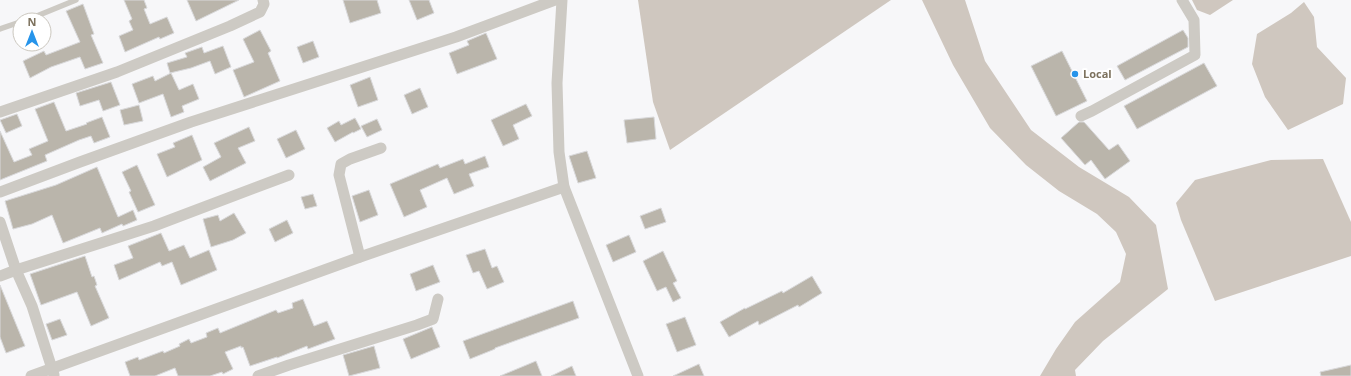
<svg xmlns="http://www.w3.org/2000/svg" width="1351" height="376" font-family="'Open Sans',sans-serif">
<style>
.water{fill:#cfc7bf}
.building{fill:#bab5ab;stroke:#d9d9db}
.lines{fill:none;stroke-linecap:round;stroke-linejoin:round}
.service{stroke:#cdcac4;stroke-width:5.5}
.minor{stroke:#cdcac4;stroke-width:11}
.poi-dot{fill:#2694ea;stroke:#fff;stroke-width:1.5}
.labels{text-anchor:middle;stroke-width:4;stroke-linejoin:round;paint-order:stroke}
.poi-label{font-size:11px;font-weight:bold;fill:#7d725e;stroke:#fff;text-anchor:start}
</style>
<rect width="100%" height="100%" fill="#f7f7f9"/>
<g class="water">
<path d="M638 0H891L670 150 653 102Z"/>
<path d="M922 0H965L985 61 1031 130 1079 167 1129 197 1156 225 1168 289 1103 341 1075 370 1076 376H1040L1056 349 1075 322 1120 282 1126 254 1116 232 1097 214 1059 191 1026 165 990 128 953 65Z"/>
<path d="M1192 0H1233L1210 15 1197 10Z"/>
<path d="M1304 2 1314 17 1317 47 1346 78 1343 104 1288 130 1265 97 1252 64 1257 34 1291 13Z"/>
<path d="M1323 159 1351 222V256L1215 301 1181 220 1176 203 1195 180 1271 160Z"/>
</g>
<g class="building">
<path d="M124 0H144L147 8 144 9 150 24 167 17 174 33 160 39 159 37 125 52 119 36 133 30 129 21 132 19Z"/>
<path d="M187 0H239L196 21Z"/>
<path d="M343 0H377L381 13 350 23Z"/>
<path d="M409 0H429L434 13 417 20Z"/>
<path d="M83 4 94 34 91 35 103 63 85 69 80 57 51 67 30 78 23 61 44 51 46 55 80 42 66 11Z"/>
<path d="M260 30 271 51 268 53 280 81 244 97 233 70 254 62 243 39Z"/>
<path d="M1183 30 1188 38V47L1125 80 1117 66Z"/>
<path d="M486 33 497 59 457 74 449 53 469 45 467 41Z"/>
<path d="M313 41 319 57 303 63 297 47Z"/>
<path d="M223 46 231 67 215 74 210 61 191 68 170 73 167 63 187 57 185 53 202 47 204 53Z"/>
<path d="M1062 51 1087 101 1056 116 1031 66Z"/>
<path d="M1204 63 1217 86 1137 129 1124 106Z"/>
<path d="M171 73 179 90 193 84 199 99 182 106 184 112 171 117 163 94 139 103 132 84 153 76 155 81Z"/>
<path d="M370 77 378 100 358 107 350 85Z"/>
<path d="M111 82 120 105 103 111 99 100 80 106 76 93Z"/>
<path d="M420 88 428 107 412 114 404 95Z"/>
<path d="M54 102 66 131 87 124 86 123 102 117 110 137 94 143 91 136 79 140 45 155 47 161 0 180V131L14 162 32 155 29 149 48 141 35 109Z"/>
<path d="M526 104 532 116 513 125 519 139 503 146 491 120Z"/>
<path d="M139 105 143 121 124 125 120 110Z"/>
<path d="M17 114 22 126 6 133 0 120Z"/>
<path d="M654 117 656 139 627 143 624 120Z"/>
<path d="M355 118 361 129 353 133V132L335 142 327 128 339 121 341 125Z"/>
<path d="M377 119 382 130 367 137 361 126Z"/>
<path d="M1079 122H1084L1109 150 1118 144 1130 161 1105 179 1091 160 1085 165 1061 138Z"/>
<path d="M249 127 255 141 238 148 246 163 210 181 203 167 221 157 214 143Z"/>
<path d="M296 130 305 149 286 158 277 139Z"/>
<path d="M192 135 202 160 167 177 157 154 175 147 173 143Z"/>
<path d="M587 151 596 178 578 183 569 156Z"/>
<path d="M485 156 489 167 469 174 474 186 454 194 447 178 420 190 427 207 404 217 390 184 438 164 440 168 463 159 465 164Z"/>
<path d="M137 165 155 205 138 212 129 192 131 191 122 172Z"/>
<path d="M97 167 118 217 133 210 137 220 123 226 122 224 102 233 100 228 63 243 52 215 32 224 13 229 5 201 56 185Z"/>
<path d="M369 190 378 215 360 222 352 196Z"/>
<path d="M313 194 317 206 305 209 301 197Z"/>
<path d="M661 208 666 222 645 229 640 216Z"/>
<path d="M234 213 246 233 233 240 211 247 203 219 218 215 220 221Z"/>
<path d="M287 220 293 233 275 242 269 229Z"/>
<path d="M161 233 169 251 184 245 190 258 209 250 217 270 181 285 172 262 162 266 160 262 119 280 114 265 133 258 128 246Z"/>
<path d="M629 235 636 252 613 262 606 245Z"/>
<path d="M485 249 492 268 497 266 504 282 487 289 479 271 473 273 466 255Z"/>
<path d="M663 251 677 281 673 283 681 298 673 302 666 287 657 291 643 261Z"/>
<path d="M85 256 92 277 94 276 97 285 95 286 109 318 91 326 77 292 41 305 30 274Z"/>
<path d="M433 265 440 282 416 291 410 274Z"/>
<path d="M812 276 822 293 799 307 798 305 759 325 758 321 729 337 720 322 745 308V309L782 291 783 293Z"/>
<path d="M0 285 25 346 6 353 0 337Z"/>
<path d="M303 299 314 326 327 321 335 339 308 349 307 346 277 358V357L250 366 243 347 241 348V346L225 352 233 369 223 374 222 372 210 376H178L175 368 155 376H130L125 362 138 357 139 360 163 351 164 353 180 346 179 344 189 339 191 343 207 337 206 333 218 328 220 333 276 310 278 313 293 308 292 303Z"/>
<path d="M573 301 579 318 495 348V349L470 359 463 341Z"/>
<path d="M685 317 696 345 677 352 666 324Z"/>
<path d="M60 319 67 335 52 340 46 324Z"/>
<path d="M432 327 440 347 411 359 403 339Z"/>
<path d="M374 346 380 368 349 376 343 355Z"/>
<path d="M536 361 542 376H500Z"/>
<path d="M699 364 704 376H673Z"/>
<path d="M1351 365V376H1321L1320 372Z"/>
<path d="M572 366 576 376H551Z"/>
</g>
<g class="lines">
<g class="service">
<path d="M27 20 76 0"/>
<path d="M0 29 20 22"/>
</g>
<g class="minor">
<path d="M562 0 557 83 559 152 564 187 638 376"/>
<path d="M0 112 117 72 230 26 260 12 264 4 263 0"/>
<path d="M1081 116 1092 111 1195 55 1194 20 1182 0"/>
<path d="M0 192 80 162 191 122 456 37 555 0"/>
<path d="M0 222 16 270 32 306 54 375"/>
<path d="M360 257 339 175 341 164 350 159 381 148"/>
<path d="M0 276 16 270 154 226 289 175"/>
<path d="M31 376 360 257 564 187"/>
<path d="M258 376 289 365 417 325 433 319 438 299"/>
</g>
</g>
<circle class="poi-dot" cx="1075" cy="74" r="4"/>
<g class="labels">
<g class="poi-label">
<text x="1083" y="78">Local</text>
</g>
</g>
<g transform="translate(32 32)"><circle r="19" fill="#ffffff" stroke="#cbc7bf"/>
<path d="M0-3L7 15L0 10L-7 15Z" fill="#2694ea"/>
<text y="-6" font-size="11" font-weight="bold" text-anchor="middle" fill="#7d725e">N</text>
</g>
</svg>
